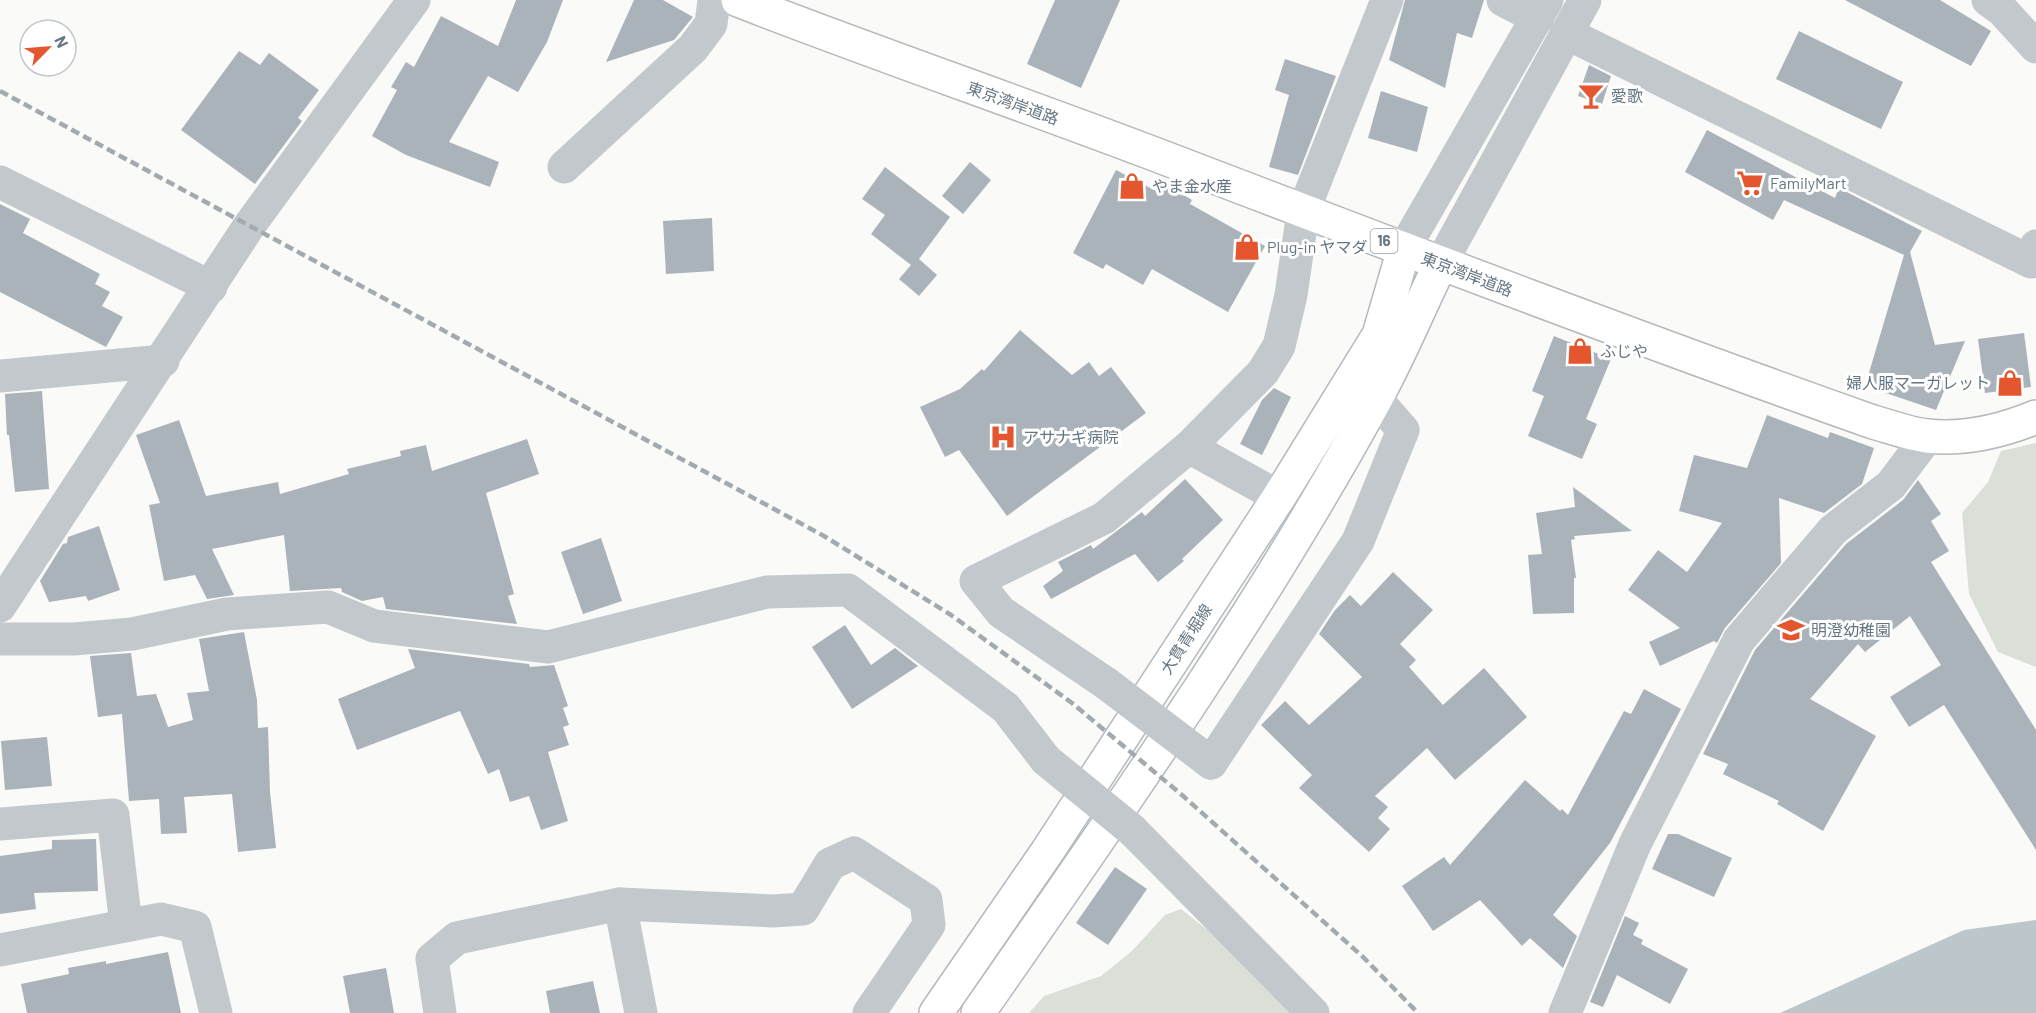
<svg xmlns="http://www.w3.org/2000/svg" width="2036" height="1013" font-family="Barlow,'Noto Sans JP',sans-serif">
<style>
.green{fill:#dadfd7}
.water{fill:#bbc7cb}
.building{fill:#aab3b9}
.lines{fill:none;stroke-linecap:round;stroke-linejoin:round}
.secondary-casing{stroke:#b3babf;stroke-width:36}
.trunk-casing{stroke:#b4b9bd;stroke-width:36}
.minor{stroke:#c3c8cc;stroke-width:33}
.tertiary{stroke:#c3c8cc;stroke-width:33}
.secondary{stroke:#fff;stroke-width:33}
.trunk{stroke:#fff;stroke-width:33}
.rail{stroke:#a2aab0;stroke-width:4.5;stroke-dasharray:9 4.5;stroke-linecap:butt}
.minor-bridge{stroke:#c3c8cc;stroke-width:33}
.labels{text-anchor:middle;stroke-width:6;stroke-linejoin:round;paint-order:stroke}
.shield{fill:#fff;stroke:#939fa8;stroke-width:1.5}
.shield-label{font-size:15px;font-weight:bold;fill:#657683}
.poi-label{font-size:16px;fill:#657683;stroke:#fff;text-anchor:start}
.street-label{font-size:16px;fill:#657683;stroke:#fff}
</style>
<rect width="100%" height="100%" fill="#fafaf8"/>
<g class="green">
<path d="M2036 443V667L1998 652 1969 594 1962 513 1988 482 2001 451Z"/>
<path d="M1181 909 1233 950 1293 1013H1029L1044 996 1101 976 1132 951 1165 915Z"/>
</g>
<path class="water" d="M2036 920V1013H1780L1964 930Z"/>
<g class="building">
<path d="M516 0H563L547 42 518 92 488 76 449 142 499 162 490 187 406 155 372 136 397 90 391 87 406 62 414 67 441 16 498 46Z"/>
<path d="M634 0H663L693 17 674 40 606 62Z"/>
<path d="M1055 0H1120L1081 88 1027 64Z"/>
<path d="M1405 0H1484L1472 38 1457 33 1445 88 1389 60Z"/>
<path d="M1845 0H1940L1991 31 1971 66Z"/>
<path d="M1799 31 1903 82 1881 129 1776 79Z"/>
<path d="M239 51 260 65 269 53 319 90 298 118 302 121 255 184 181 130Z"/>
<path d="M1285 59 1336 76 1298 175 1269 167 1289 95 1275 90Z"/>
<path d="M1589 65 1611 76 1602 104 1578 96Z"/>
<path d="M1381 91 1428 107 1417 152 1368 138Z"/>
<path d="M1707 130 1835 198 1839 188 1922 231 1910 252 1935 345 1965 341 1936 410 1865 386 1904 255 1784 200 1773 220 1685 172Z"/>
<path d="M970 162 991 180 963 214 942 196Z"/>
<path d="M885 167 950 217 919 259 937 275 919 296 899 279 911 265 871 234 885 215 862 199Z"/>
<path d="M1116 170 1156 191 1162 182 1192 200 1190 204 1265 246 1228 312 1152 269 1143 285 1106 264 1103 269 1073 253Z"/>
<path d="M0 204 30 219 23 233 100 274 95 284 110 292 102 306 123 317 106 347 0 292Z"/>
<path d="M712 218 714 271 666 274 663 221Z"/>
<path d="M1020 330 1072 375 1089 362 1099 376 1111 367 1146 413 1007 516 959 450 945 457 920 407 960 389 982 369 984 371Z"/>
<path d="M2024 333 2031 387 1985 393 1978 339Z"/>
<path d="M1554 336 1611 359 1586 419 1597 424 1582 459 1528 436 1544 396 1532 391Z"/>
<path d="M1274 388 1291 397 1262 455 1240 444 1262 400Z"/>
<path d="M42 391 49 489 15 492 9 435H7L5 394Z"/>
<path d="M1767 415 1828 438 1830 432 1874 448 1862 484 1824 513 1779 498 1781 563 1725 628 1717 643 1714 641 1660 666 1649 642 1680 628 1628 590 1658 550 1687 572 1722 523 1679 511 1694 455 1747 468Z"/>
<path d="M179 420 206 496 278 482 280 494 349 474 347 469 401 456 400 451 426 445 432 471 527 439 539 474 486 493 514 594 508 596 517 624 386 609 383 597 362 601 342 592 341 588 290 591 284 535 212 549 234 595 207 599 195 575 164 581 149 505 160 503 136 435Z"/>
<path d="M1185 479 1223 520 1182 559 1184 561 1158 582 1135 554 1051 599 1043 586 1063 571 1058 562 1091 545 1093 549 1142 512 1145 516Z"/>
<path d="M1918 480 1941 514 1931 521 1949 551 1931 562 2036 730V850L1944 705 1909 727 1890 697 1941 665 1910 616 1865 652 1858 644 1810 699 1876 736 1823 831 1777 804 1779 801 1723 774 1728 764 1703 754 1755 650 1846 544 1903 500Z"/>
<path d="M1573 487 1632 531 1574 536 1575 539 1571 540 1576 578H1574V613L1533 614 1528 555 1542 554 1536 513 1575 507Z"/>
<path d="M99 526 120 590 88 601 86 596 49 602 40 581 63 544 67 543 68 537Z"/>
<path d="M601 538 622 601 583 614 561 552Z"/>
<path d="M1393 572 1433 610 1400 644 1416 660 1409 667 1443 705 1484 668 1527 717 1455 780 1427 748 1375 796 1388 807 1378 818 1390 829 1369 852 1299 788 1312 775 1261 725 1285 701 1309 725 1362 677 1319 634 1335 610 1350 595 1361 606Z"/>
<path d="M845 625 871 665 895 648 918 666 852 709 812 647Z"/>
<path d="M244 632 257 700 258 728 268 727 270 792 276 848 238 852 232 794 184 797 187 833 161 834 159 799 129 801 122 714 98 717 90 656 131 653 137 696 156 694 168 727 193 720 187 693 209 691 199 639Z"/>
<path d="M408 649 529 664 530 667 554 665 568 706 563 708 569 725 563 727 569 745 548 752 568 821 541 830 529 796 510 802 499 769 488 774 460 711 357 750 338 699 415 668Z"/>
<path d="M1644 689 1681 709 1610 843 1553 915 1577 936 1563 968 1530 938 1522 946 1480 900 1433 931 1402 886 1444 857 1450 865 1525 780 1560 811 1562 809 1568 815 1624 711 1631 714Z"/>
<path d="M47 737 52 786 5 790 1 741Z"/>
<path d="M1668 834H1678L1732 858 1714 897 1652 869Z"/>
<path d="M96 839 98 891 34 893 36 909 0 914V856L52 849V840Z"/>
<path d="M1115 867 1147 889 1108 945 1076 923Z"/>
<path d="M1625 916 1639 923 1633 935 1643 940 1641 944 1688 969 1670 1004 1617 975 1603 1007 1590 1002Z"/>
<path d="M168 952 181 1013H27L21 984 69 974 68 968 106 961V964Z"/>
<path d="M386 968 394 1013H350L343 976Z"/>
<path d="M593 981 600 1013H550L546 991Z"/>
</g>
<g class="lines">
<defs>
<g id="secondary">
<path d="M936 1013 1047 852 1279 497 1379 335 1404 249"/>
<path d="M978 1013C1117 813 1258 614 1375 400 1399 357 1418 310 1440 265"/>
</g>
<path id="trunk" d="M738 0C874 53 1012 100 1149 152 1390 244 1630 336 1873 422 1891 427 1909 434 1927 436 1964 440 2002 431 2036 417"/>
</defs>
<use href="#secondary" class="secondary-casing"/>
<use href="#trunk" class="trunk-casing"/>
<g class="minor">
<path d="M1503 0 1538 18"/>
<path d="M1988 0 2002 10 2036 47"/>
<path d="M1568 34 2031 262 2036 246"/>
<path d="M564 167 693 48 711 24 714 0"/>
<path d="M0 182 211 287"/>
<path d="M0 376 163 361"/>
<path d="M1189 447 1279 497"/>
<path d="M0 606 249 226 414 0"/>
<path d="M0 639H74L132 634 227 614 328 607 374 626 548 647 767 592 848 590 1006 708 1046 760"/>
<path d="M1107 684 1001 612 976 581 1104 518 1189 447 1263 372 1279 346 1291 295 1303 212 1387 0"/>
<path d="M1211 763 1358 541 1403 430 1376 399"/>
<path d="M0 824 113 815 126 925"/>
<path d="M1132 830 1313 1013"/>
<path d="M620 904 641 1013"/>
<path d="M0 950 161 919 195 927 216 1013"/>
<path d="M440 1013 432 959 457 938 620 904 773 911 803 909 830 864 854 853 926 900 929 925 869 1013"/>
<path d="M1565 1013 1635 844 1739 640 1833 530 1891 485 1928 436"/>
</g>
<g class="tertiary">
<path d="M1404 249 1547 0"/>
<path d="M1440 265 1585 0"/>
</g>
<use href="#secondary" class="secondary"/>
<use href="#trunk" class="trunk"/>
<path class="rail" d="M0 91 824 536 951 615 1072 703 1182 795 1363 957 1418 1013"/>
<g class="minor-bridge">
<path d="M1107 684 1211 763"/>
<path d="M1046 760 1132 830"/>
</g>
</g>
<defs>
<symbol id="bar-bare" viewBox="-9 -9 18 18"><path d="M-6-5H6L.8 .8V4.5H3.5V6h-7V4.5H-.8V.8Z" fill="#e4572e" stroke="#fff" stroke-width="2.5" paint-order="stroke"/></symbol>
<symbol id="supermarket-bare" viewBox="-9 -9 18 18"><path d="M-6-5.5h2.5l.6 2H6L4.5 2H-2.5L-4.4-4H-6ZM-1.5 3.2a1.3 1.3 0 1 0 .1 0ZM3 3.2a1.3 1.3 0 1 0 .1 0Z" fill="#e4572e" stroke="#fff" stroke-width="2.5" paint-order="stroke"/></symbol>
<symbol id="shop-bare" viewBox="-9 -9 18 18"><path d="M-5-2.5h2.3a2.7 3.5 0 0 1 5.4 0H5L5.5 6h-11ZM-1.5-2.5h3a1.5 2.3 0 0 0-3 0Z" fill="#e4572e" stroke="#fff" stroke-width="2.5" paint-order="stroke"/></symbol>
<symbol id="hospital-bare" viewBox="-9 -9 18 18"><path d="M-5-5h3v3.5h4V-5h3V5h-3V1.5h-4V5h-3Z" fill="#e4572e" stroke="#fff" stroke-width="2.5" paint-order="stroke"/></symbol>
<symbol id="school-bare" viewBox="-9 -9 18 18"><path d="M0-5L7-2L0 1L-7-2ZM-4 1L0 2.5L4 1V4Q0 6-4 4Z" fill="#e4572e" stroke="#fff" stroke-width="2.5" paint-order="stroke"/></symbol>
</defs>
<g fill-rule="evenodd">
<use href="#bar-bare" x="1572" y="77" width="38" height="38"/>
<use href="#supermarket-bare" x="1731" y="164" width="38" height="38"/>
<use href="#shop-bare" x="1113" y="167" width="38" height="38"/>
<use href="#shop-bare" x="1228" y="228" width="38" height="38"/>
<use href="#shop-bare" x="1561" y="332" width="38" height="38"/>
<use href="#shop-bare" x="1991" y="364" width="38" height="38"/>
<use href="#hospital-bare" x="984" y="418" width="38" height="38"/>
<use href="#school-bare" x="1772" y="611" width="38" height="38"/>
</g>
<g class="labels">
<rect class="shield" x="1370.5" y="229" width="27" height="24" rx="4.5"/>
<g class="shield-label">
<text x="1384" y="246">16</text>
</g>
<g class="poi-label">
<text x="1611" y="102">愛歌</text>
<text x="1770" y="189">FamilyMart</text>
<text x="1152" y="192">やま金水産</text>
<text x="1267" y="253">Plug-in ヤマダ</text>
<text x="1600" y="357">ふじや</text>
<text x="1990" y="389" text-anchor="end">婦人服マーガレット</text>
<text x="1023" y="443">アサナギ病院</text>
<text x="1811" y="636">明澄幼稚園</text>
</g>
<g class="street-label">
<text transform="translate(1013 103) rotate(20)" y="6">東京湾岸道路</text>
<text transform="translate(1467 274) rotate(21)" y="6">東京湾岸道路</text>
<text transform="translate(1186 639) rotate(-57)" y="6">大貫青堀線</text>
</g>
</g>
<g transform="translate(48 48) rotate(65)"><circle r="28" fill="#ffffff" stroke="#c1c8cd" stroke-width="1.5"/>
<path d="M0-4.5L10 22L0 15L-10 22Z" fill="#e4572e"/>
<text y="-9" font-size="16" font-weight="bold" text-anchor="middle" fill="#657683">N</text>
</g>
</svg>
